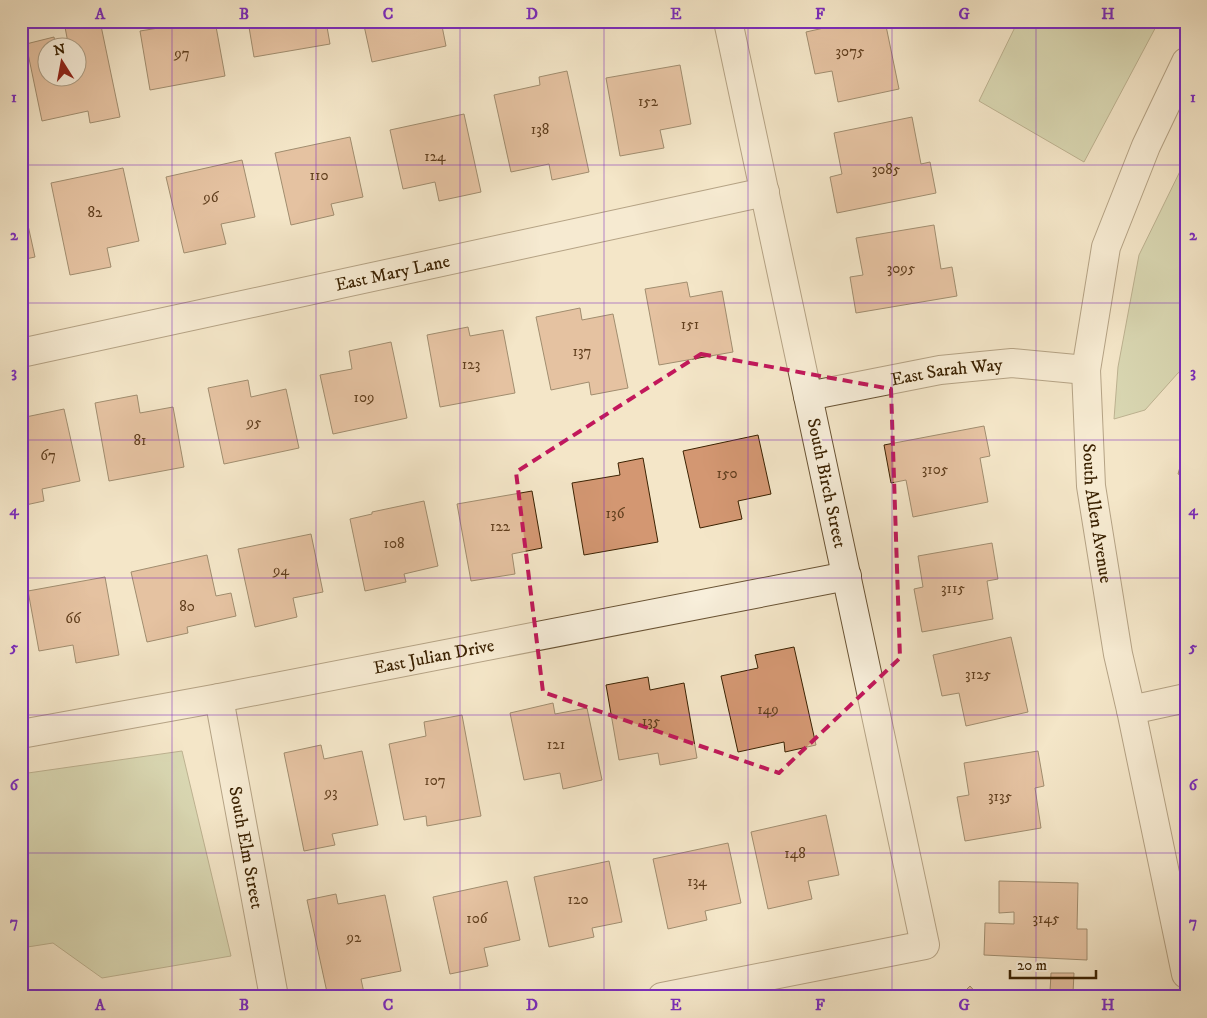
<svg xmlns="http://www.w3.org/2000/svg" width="1207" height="1018" font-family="'IM FELL DW Pica',serif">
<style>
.green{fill:#b9c698;stroke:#7a744d}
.building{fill:#d39772;stroke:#3b2202}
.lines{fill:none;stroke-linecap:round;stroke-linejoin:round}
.minor-casing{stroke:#695334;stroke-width:30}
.tertiary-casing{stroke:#695334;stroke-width:30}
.minor{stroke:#f8efdb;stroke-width:28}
.tertiary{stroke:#f8efdb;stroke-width:28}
.marked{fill:none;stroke:#c2185b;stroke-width:4;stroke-dasharray:10 6;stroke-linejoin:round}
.grid{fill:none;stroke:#7b2cbf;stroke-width:1;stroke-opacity:0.55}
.labels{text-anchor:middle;stroke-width:4;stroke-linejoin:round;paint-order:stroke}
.number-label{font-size:15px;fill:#613f1e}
.street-label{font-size:18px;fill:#3b2202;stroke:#f8efdb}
.neatline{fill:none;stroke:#7b2cbf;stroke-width:2}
.grid-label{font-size:16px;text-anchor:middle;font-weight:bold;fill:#7b2cbf}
</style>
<rect width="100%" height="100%" fill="#f4e6c8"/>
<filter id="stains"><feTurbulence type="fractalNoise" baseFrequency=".004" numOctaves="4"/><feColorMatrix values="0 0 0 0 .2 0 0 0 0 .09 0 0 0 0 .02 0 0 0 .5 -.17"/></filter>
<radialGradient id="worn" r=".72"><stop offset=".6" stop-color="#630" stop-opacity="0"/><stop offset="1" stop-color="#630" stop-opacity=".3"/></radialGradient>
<g class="green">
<path d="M1018 21H1159L1084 162 979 101Z"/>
<path d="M1186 159V368L1178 373 1145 410 1114 419 1118 367 1139 255Z"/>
<path d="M182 751 231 956 102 978 53 943 21 948V774Z"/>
</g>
<g class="building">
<path d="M100 21 120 117 90 123 88 111 42 121 26 44 54 37 56 48H48V78H78V48H69L64 22Z"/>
<path d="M170 21H215L225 76 150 90 140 31 171 26Z"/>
<path d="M248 21H326L330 44 254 57Z"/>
<path d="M363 21H441L446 46 372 62Z"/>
<path d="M855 21H885L899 89 838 102 832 71 815 74 806 32Z"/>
<path d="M680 65 691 124 660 130 664 148 620 156 606 78Z"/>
<path d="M567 71 589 172 552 180 549 164 511 172 494 95 540 85 539 77Z"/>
<path d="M464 114 481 192 439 201 435 182 403 189 390 130Z"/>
<path d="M912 117 921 164 930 162 936 193 837 213 830 177 842 174 834 133Z"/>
<path d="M350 137 363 197 331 204 334 215 291 225 275 153Z"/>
<path d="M242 160 255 217 221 224 226 244 184 253 166 177Z"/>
<path d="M123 168 139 241 107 248 111 267 70 275 51 183Z"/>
<path d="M21 198H22L35 257 21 260Z"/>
<path d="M934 225 941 269 952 267 957 296 856 313 850 277 863 275 856 238Z"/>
<path d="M687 282 690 297 722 291 733 352 659 365 645 289Z"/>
<path d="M580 308 582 320 613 314 628 388 591 395 589 382 551 390 536 317Z"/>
<path d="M468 327 470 336 503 330 515 393 440 407 427 335Z"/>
<path d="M391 342 407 418 333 434 320 375 352 369 349 351Z"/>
<path d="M248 380 251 397 286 389 299 448 224 464 208 388Z"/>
<path d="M137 395 140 413 173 407 184 467 109 481 95 403Z"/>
<path d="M64 409 80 481 42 489 44 501 21 506V428H22L21 418Z"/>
<path d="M984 426 990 456 980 458 988 502 913 517 906 480 891 483 884 445Z"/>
<path d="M758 435 771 494 738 501 742 519 700 528 683 451Z"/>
<path d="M1186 446V477L1178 474Z"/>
<path d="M643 458 658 542 584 555 572 483 620 475 618 463Z"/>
<path d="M532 491 542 548 512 554 515 574 471 581 457 504Z"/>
<path d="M424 501 438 566 404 574 406 582 365 591 350 519 372 514V512Z"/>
<path d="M311 534 323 592 293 598 297 617 255 627 238 549Z"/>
<path d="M992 543 998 579 987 581 993 619 922 632 914 589 923 587 918 556Z"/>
<path d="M207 555 216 596 231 593 236 616 187 627 188 633 147 642 131 572Z"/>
<path d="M105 577 119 655 76 663 73 645 39 651 28 591Z"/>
<path d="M1011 637 1028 712 966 726 959 693 942 696 933 655Z"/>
<path d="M794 647 816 745 785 752 784 742 738 752 721 676 758 668 755 655Z"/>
<path d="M648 677 650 690 684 683 697 758 660 765 658 753 619 760 606 685Z"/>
<path d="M553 703 555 714 587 708 602 780 563 789 560 773 524 780 510 713Z"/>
<path d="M462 715 481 816 427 826 426 816 404 820 389 744 426 736 424 722Z"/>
<path d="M321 745 324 759 362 751 378 825 332 834 335 845 304 851 284 753Z"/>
<path d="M1038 751 1044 786 1035 788 1041 828 965 841 957 797 969 795 964 763Z"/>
<path d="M826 815 839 875 808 881 812 899 768 909 751 832Z"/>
<path d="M728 843 741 903 705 911 707 920 668 929 653 859Z"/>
<path d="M609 861 622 922 592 928 594 937 549 947 534 877Z"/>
<path d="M507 881 520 940 484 948 488 966 450 974 433 897Z"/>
<path d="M999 881 1078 883 1077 929H1087V960L984 955 985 923 1014 924V912L999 913Z"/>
<path d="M336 894 338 904 385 895 401 971 361 979 364 993 345 997H328L307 900Z"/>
<path d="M1051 973H1074L1073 993 1050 992Z"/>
<path d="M970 986 980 997H959Z"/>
</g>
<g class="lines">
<defs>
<g id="minor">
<path id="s1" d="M21 353 765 192"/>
<path id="s2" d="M808 396 940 370 1012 363 1086 370"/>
<path id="s3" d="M219 698 274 997"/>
<path d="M1131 710 1186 698"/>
<path id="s4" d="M21 734 219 698 847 576"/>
<path d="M662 997 925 945 728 21"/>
</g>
<g id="tertiary">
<path id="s5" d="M1186 62 1146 146 1106 247 1086 370 1091 486 1118 654 1131 710 1186 974"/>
</g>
</defs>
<use href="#minor" class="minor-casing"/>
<use href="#tertiary" class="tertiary-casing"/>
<use href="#minor" class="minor"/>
<use href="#tertiary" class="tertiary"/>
</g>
<path d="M0 0H1207V1018H0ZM701 354 891 389 900 658 779 773 543 692 516 472Z" fill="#f4e6c8" fill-opacity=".55" fill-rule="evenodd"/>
<path class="marked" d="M701 354 891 389 900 658 779 773 543 692 516 472Z"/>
<path class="grid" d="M172 21V997M316 21V997M460 21V997M604 21V997M748 21V997M892 21V997M1036 21V997M21 165H1186M21 303H1186M21 440H1186M21 578H1186M21 715H1186M21 853H1186"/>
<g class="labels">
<g class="number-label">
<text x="850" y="56">3075</text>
<text x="182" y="58">97</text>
<text x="648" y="106">152</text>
<text x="540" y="134">138</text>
<text x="435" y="161">124</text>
<text x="886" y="174">3085</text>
<text x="319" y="180">110</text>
<text x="211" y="202">96</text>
<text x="95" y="217">82</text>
<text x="901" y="273">3095</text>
<text x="690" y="329">151</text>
<text x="582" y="356">137</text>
<text x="471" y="369">123</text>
<text x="364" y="402">109</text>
<text x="254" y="427">95</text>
<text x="140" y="445">81</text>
<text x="48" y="460">67</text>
<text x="935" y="474">3105</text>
<text x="727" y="478">150</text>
<text x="615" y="518">136</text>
<text x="500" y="531">122</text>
<text x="394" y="548">108</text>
<text x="281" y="575">94</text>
<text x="953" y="593">3115</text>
<text x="187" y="611">80</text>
<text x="73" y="623">66</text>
<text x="978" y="679">3125</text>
<text x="768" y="714">149</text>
<text x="651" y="726">135</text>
<text x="556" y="749">121</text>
<text x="435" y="785">107</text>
<text x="331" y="797">93</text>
<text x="1000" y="801">3135</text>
<text x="795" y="858">148</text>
<text x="697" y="886">134</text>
<text x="578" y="904">120</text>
<text x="477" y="923">106</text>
<text x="1046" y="923">3145</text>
<text x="354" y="942">92</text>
</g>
<g class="street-label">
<text dy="6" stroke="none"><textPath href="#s1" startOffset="380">East Mary Lane</textPath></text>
<text dy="6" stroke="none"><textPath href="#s2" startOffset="141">East Sarah Way</textPath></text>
<text transform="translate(827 483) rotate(78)" y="6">South Birch Street</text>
<text dy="6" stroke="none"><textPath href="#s5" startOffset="470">South Allen Avenue</textPath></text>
<text dy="6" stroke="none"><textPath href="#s4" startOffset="420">East Julian Drive</textPath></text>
<text dy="6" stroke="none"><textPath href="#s3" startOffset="152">South Elm Street</textPath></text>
</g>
</g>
<rect width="1207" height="1018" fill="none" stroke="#f4e6c8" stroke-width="55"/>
<g transform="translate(62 62) rotate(349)"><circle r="24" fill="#f8efdb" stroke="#ac9d84"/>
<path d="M0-4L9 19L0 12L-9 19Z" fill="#8f2418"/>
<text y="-8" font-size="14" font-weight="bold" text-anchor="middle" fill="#3b2202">N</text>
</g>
<path d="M1010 970v8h86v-8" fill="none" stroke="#3b2202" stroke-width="2.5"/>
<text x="1017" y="970" font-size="15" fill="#3b2202" stroke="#f8efdb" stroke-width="4" paint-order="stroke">20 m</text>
<rect x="28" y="28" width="1152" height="962" class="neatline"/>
<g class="grid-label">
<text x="100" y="19">A</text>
<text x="244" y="19">B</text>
<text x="388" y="19">C</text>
<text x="532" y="19">D</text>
<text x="676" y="19">E</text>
<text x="820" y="19">F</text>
<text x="964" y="19">G</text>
<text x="1108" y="19">H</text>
<text x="14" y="102">1</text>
<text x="1193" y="102">1</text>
<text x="14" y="240">2</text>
<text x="1193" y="240">2</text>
<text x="14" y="377">3</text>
<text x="1193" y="377">3</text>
<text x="14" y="515">4</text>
<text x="1193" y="515">4</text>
<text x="14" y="652">5</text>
<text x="1193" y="652">5</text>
<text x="14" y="790">6</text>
<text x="1193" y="790">6</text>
<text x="14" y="927">7</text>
<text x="1193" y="927">7</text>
<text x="100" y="1010">A</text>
<text x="244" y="1010">B</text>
<text x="388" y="1010">C</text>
<text x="532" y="1010">D</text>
<text x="676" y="1010">E</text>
<text x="820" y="1010">F</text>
<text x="964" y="1010">G</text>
<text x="1108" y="1010">H</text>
</g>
<rect width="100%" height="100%" filter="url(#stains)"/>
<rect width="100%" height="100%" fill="url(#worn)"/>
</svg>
